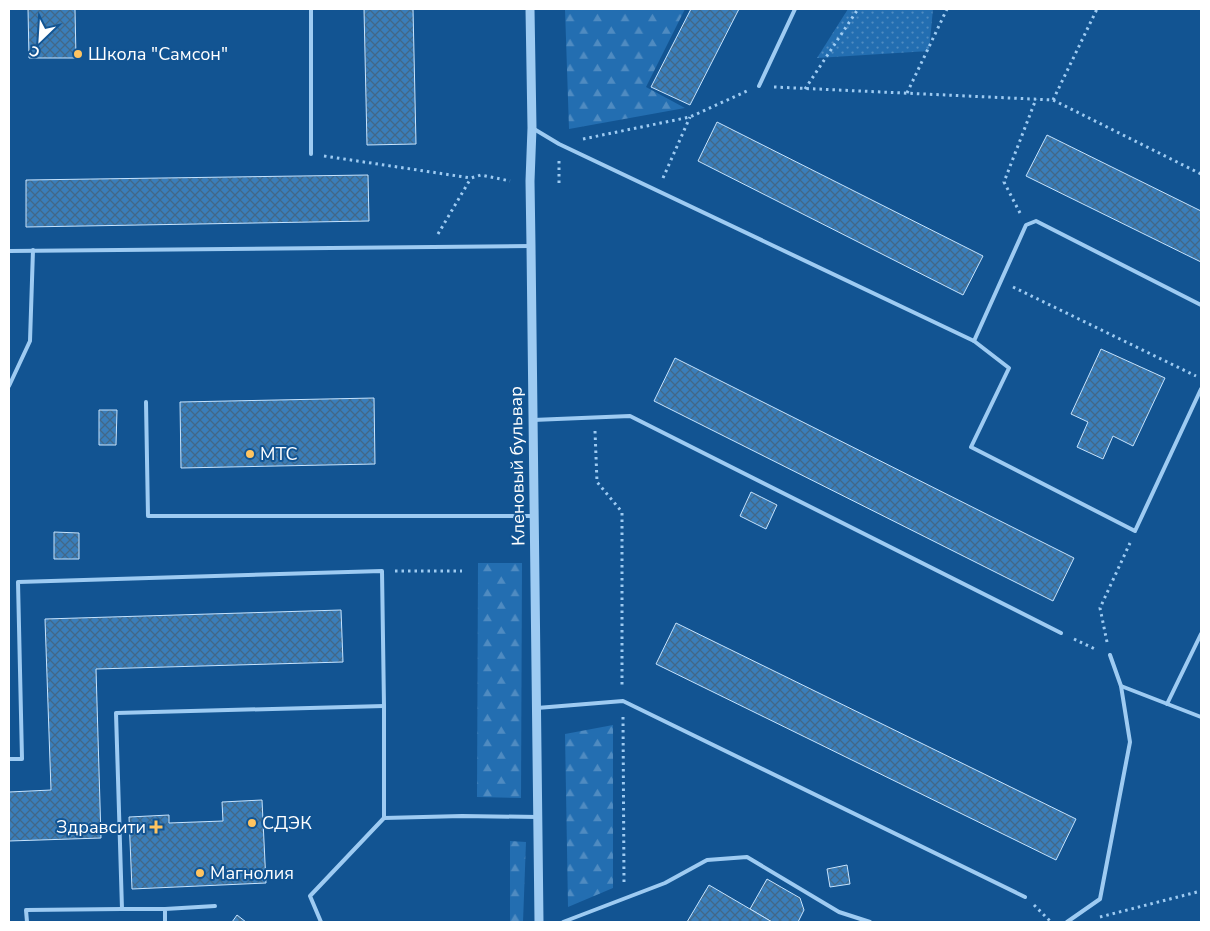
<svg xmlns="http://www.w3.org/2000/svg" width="1210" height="931" font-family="'Nunito Sans',sans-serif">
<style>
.forest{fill:url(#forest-firs)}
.park{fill:url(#park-dots)}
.building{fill:url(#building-cross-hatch);stroke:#c6e3fd}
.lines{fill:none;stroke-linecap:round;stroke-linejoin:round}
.path{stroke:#9ecbf2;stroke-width:3;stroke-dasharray:2.5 4;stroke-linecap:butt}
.service{stroke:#9ecbf2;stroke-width:4}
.tertiary{stroke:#9ecbf2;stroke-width:9}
.poi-dot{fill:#ffc460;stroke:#125492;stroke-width:2}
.labels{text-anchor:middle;stroke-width:4;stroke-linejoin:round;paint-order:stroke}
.poi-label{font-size:18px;fill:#fff;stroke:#125492;text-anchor:start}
.street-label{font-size:18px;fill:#fff;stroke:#125492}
</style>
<defs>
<pattern id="forest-firs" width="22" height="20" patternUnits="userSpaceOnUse" patternTransform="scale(1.25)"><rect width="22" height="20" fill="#236eb1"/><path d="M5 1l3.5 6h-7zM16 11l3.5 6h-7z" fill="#4f8bc1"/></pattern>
<pattern id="park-dots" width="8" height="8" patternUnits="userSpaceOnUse" patternTransform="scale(1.25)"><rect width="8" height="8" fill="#236eb1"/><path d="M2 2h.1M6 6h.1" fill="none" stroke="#4f8bc1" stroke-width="1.8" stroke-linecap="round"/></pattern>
<pattern id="building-cross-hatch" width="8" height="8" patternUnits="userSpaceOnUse" patternTransform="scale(1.25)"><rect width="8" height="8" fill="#3a7eba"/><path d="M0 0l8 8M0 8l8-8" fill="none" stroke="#426888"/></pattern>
</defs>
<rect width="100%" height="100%" fill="#125492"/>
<g class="forest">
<path d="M565 9H685L646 87 685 108 569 129Z"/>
<path d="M478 563H522L521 798 477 797Z"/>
<path d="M613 725V888L568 907 565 734Z"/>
<path d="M510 841 526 842 523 922H510Z"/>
</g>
<path class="park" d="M848 9H933L929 51 817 58Z"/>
<g class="building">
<path d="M28 9H75L76 58H29Z"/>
<path d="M364 9H413L416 144 367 145Z"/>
<path d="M691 9H739L690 105 651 87Z"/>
<path d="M717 122 983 256 963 295 698 161Z"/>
<path d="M1047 135 1201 211V262L1026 176Z"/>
<path d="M368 175 369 221 26 227V180Z"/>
<path d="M1101 349 1165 378 1133 446 1113 436 1103 459 1077 447 1088 422 1071 414Z"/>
<path d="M675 358 1074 558 1053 601 654 401Z"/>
<path d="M374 398 375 464 181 468 180 402Z"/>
<path d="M99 410H117L116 445H99Z"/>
<path d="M751 492 777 505 766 529 740 516Z"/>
<path d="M54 532 79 533V559H54Z"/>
<path d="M341 610 343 662 96 669 101 838 9 841V792L51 790 45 619Z"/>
<path d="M676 623 1076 819 1056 860 656 664Z"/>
<path d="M262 800 266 883 132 889 129 817 169 815V823L223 821 222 802Z"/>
<path d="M847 865 850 884 830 887 827 869Z"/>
<path d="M767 879 800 898 804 910 798 922H772L750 909Z"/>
<path d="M709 885 750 909 772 922H687Z"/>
<path d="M237 915 246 922H232Z"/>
</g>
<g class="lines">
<g class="path">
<path d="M774 87 1053 100 1201 174"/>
<path d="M805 89 858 9"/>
<path d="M907 93 947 9"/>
<path d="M1053 100 1097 9"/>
<path d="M583 139 690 117 747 91"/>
<path d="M324 156 471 178 481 175 510 181"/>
<path d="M663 178 690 117"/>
<path d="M559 183V158"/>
<path d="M1020 213 1004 182 1036 99"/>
<path d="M438 234 471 178"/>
<path d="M1013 287 1196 376"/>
<path d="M595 431 597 482 622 512V688"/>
<path d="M395 571H462"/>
<path d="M1074 639 1097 650"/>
<path d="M1107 642 1100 608 1130 543"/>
<path d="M623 717 624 883"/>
<path d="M1034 905 1051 922"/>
<path d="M1100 917 1201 891"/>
</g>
<g class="service">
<path d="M311 9V154"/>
<path d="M759 86 795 9"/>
<path d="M534 129 559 144 974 341 1009 368 971 447 1135 531 1201 389"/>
<path d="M9 251 531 246"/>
<path d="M974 341 1026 225 1036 221 1201 305"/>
<path d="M9 386 30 341 33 250"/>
<path d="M146 402 148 516H534"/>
<path d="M533 420 630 416 1061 633"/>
<path d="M1121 686 1201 717"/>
<path d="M1167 704 1201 634"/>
<path d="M537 708 623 701 1025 897"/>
<path d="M9 759H22L18 582 382 571 384 706V818"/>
<path d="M165 909H122L116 713 384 706"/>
<path d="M27 922 26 910 122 909"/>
<path d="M165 922V909L215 906"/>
<path d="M321 922 310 896 384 818 462 816 538 817"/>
<path d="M563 922 665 883 707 860 747 857 839 912 870 922"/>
<path d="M1067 922 1100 899 1130 742 1121 686 1110 655"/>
</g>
<path class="tertiary" d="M530 9 532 128 530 181 531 246 539 922"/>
</g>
<g class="poi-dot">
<circle cx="78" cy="54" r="5"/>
<circle cx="250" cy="454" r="5"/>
<circle cx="252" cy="823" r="5"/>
<path d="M153.5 819.5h5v5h5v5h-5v5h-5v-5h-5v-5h5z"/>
<circle cx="200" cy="873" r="5"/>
</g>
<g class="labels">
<g class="poi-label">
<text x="88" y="60">Школа "Самсон"</text>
<text x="260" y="460">МТС</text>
<text x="262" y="829">СДЭК</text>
<text x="146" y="833" text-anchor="end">Здравсити</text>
<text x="210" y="879">Магнолия</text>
</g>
<g class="street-label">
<text transform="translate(517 466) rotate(-91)" y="6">Кленовый бульвар</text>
</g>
</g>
<rect width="1210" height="931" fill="none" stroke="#ffffff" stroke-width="20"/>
<g transform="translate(40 40) rotate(205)" stroke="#125492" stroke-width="4" paint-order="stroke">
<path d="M0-4L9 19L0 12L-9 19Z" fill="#ffffff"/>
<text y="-8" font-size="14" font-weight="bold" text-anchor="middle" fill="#ffffff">С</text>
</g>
</svg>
